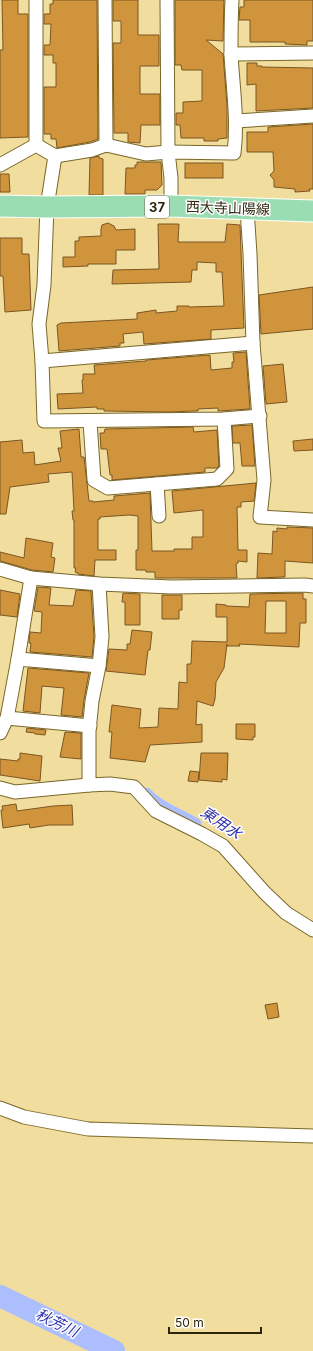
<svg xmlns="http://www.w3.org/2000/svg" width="313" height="1351" font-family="Inter,'Noto Sans JP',sans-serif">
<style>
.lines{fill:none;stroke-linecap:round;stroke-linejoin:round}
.canal{stroke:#adbeff;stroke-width:13}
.river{stroke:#adbeff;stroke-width:22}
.building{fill:#d0943d;stroke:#7b5622;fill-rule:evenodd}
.minor-casing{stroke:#796729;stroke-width:15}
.primary-casing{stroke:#fff;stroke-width:23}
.minor{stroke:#fff;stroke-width:13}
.primary{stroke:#9bddb3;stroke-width:21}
.labels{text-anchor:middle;stroke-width:3;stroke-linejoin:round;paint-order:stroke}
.shield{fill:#fff;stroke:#6b6654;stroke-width:1}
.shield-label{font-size:13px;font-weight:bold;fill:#2c250b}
.street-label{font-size:14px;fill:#2c250b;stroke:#fff}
.water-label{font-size:15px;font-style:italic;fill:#2e30a8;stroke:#fff}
</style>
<rect width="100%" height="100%" fill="#f1de9e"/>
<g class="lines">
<path class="canal" d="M146 794C159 808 179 815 195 824"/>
<path class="river" d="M0 1296 114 1351"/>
</g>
<g class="building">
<path d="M2 0H18V14H28V137L0 138V50H3Z"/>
<path d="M53 0H97L98 139 90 142 57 148 56 139H51V134H44V87H56V63H53V55H44V45H50L51 24H44V14H50V4H53Z"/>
<path d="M113 0H138V35H159V66H140V94H160V125H141L140 143 128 142V133H114L113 43H121V21H113Z"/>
<path d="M175 0H224L223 41 206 40 223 54 227 105V138L218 139V141H204V138H181L180 125H176V113H183V102L202 101V70H182L181 65H175Z"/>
<path d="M244 0H313V41H307V45L285 44V42H250V20H239L240 7H244Z"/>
<path d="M247 63H257V66H262V67L313 68V108L256 111V84L247 85Z"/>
<path d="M313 124V189H309L310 191 295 192V189L274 187V180L270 175 274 171 273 152H247V132H268V127Z"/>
<path d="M99 156V158L103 159V195H89L90 158Z"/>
<path d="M137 162H161L162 185 157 190H145V194H125L126 168H135V165H137Z"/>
<rect x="185" y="163" width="38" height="15"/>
<path d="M0 174H9L10 192H0Z"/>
<path d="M108 223 114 226 116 230 135 229V250H116V264H88V266L63 267V257H75V241H79V237L101 236V229L102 225Z"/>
<path d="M158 224H179L178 242H225L227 224 240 225 244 328 211 330V339L144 344 143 332 123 334 124 343H120V346L59 351 57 325 61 323 137 319V313L156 310V313L177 311V306H189V307L224 306 222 272H216V263L197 262V270H192L191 282 112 284 113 270 159 269Z"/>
<path d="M0 238H22V254H29L31 310 5 312 3 276H0Z"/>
<path d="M313 287V329L261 334 259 295Z"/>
<path d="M246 352 250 409 218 411V408L198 409V411H193L171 412 104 411V409H97V407L58 409 57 394 83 393 82 380H83V374H95L94 365 146 361V360L210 355 211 370 232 368V362H234L233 353Z"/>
<path d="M283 364 287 402 266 404 263 366Z"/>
<path d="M252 425 255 466H242L240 443H233L232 426Z"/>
<path d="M193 427 194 432 217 430 219 466 217 468H205V472L112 480V475H110L107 449H101L100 433H104L105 429Z"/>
<path d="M79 429 81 457H84L89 501H93V502L114 500V496L150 493 152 551H174V549H192V537H203V510L174 513 172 491 256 483 254 501 241 502V507H237L238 550H247V562L238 561V563L236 564 237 578H155V572H146V570H136V550H138V516L129 515 100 517V519H98V550H116V560H95L94 576 78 574V573L75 572 76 568H74V520H73L72 511H74L72 472 48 474 49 482 10 487 6 514H0V442L22 440 23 453 34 452 35 465 61 461 58 448H62L60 431Z"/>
<path d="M313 439V450L294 451 293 441Z"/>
<path d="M287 527 313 528V563L285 561V577L257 578 258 553 272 554 273 531 277 532V528L287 529Z"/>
<path d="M26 538 53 543 51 557 55 558 53 572 32 570 0 561V552L24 558Z"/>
<path d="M38 587 51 588 49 605 73 606 76 590 91 591 94 637 92 657 30 652 31 643H29L30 632 41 633 42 612 34 611Z"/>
<path d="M0 590 20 594 17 617 0 615Z"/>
<path d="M123 593 140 594V625H125V602H122Z"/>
<path d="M303 593V599H306V623H300L299 647 239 644 240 646H227V644L224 668 216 682 215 699 213 706 197 701 196 725 202 724V742L150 745 145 762 110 758 112 732H109L112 705 141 709 139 728 158 727 159 708 178 709 179 682 187 683V664H191L192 641 227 642V617H216V604L226 605V606L249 607 250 594ZM266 601H286V633H265Z"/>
<path d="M162 595H182V610H179V619H162Z"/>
<path d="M132 630 152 632 150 650H148L145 675 106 671 109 649 127 650V644H130Z"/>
<path d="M28 668 89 673 84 700 82 717 61 715 64 688 42 686 40 713 23 711Z"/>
<path d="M236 724H255V737H253V740L236 739Z"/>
<path d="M27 728 46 730 45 735 35 734V733L26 732Z"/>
<path d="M65 732 81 733V759L60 757Z"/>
<path d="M20 753 42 756 40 781 0 775V759L18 761V759H20Z"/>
<path d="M201 753H228L227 780 222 779V782L199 780Z"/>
<path d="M190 771 199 772 198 782 188 781Z"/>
<path d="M16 804 17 811 53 806 72 805 73 825H49L30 828 29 824 3 828 1 810H3L2 806Z"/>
<path d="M277 1003 279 1017 268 1019 265 1005Z"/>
</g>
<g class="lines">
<defs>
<g id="minor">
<path d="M105 0 106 145"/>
<path d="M167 0 168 152 171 178V206"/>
<path d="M231 54 313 53"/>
<path d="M236 121 313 116"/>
<path d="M36 145V0"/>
<path d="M55 156 47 207 44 285 39 324 42 361 44 421 224 419 260 416"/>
<path d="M0 165 36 145 55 156 92 150 106 145 146 154 168 152 234 153C238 121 233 88 231 55 231 37 231 18 232 0"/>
<path d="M247 209 250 254 253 343 264 480 260 517 313 520"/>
<path d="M42 361 253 343"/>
<path d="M90 422 94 480 108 488 217 479 227 469 224 419"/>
<path d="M157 484 159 516"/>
<path d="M0 569 31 578 99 584 172 587 305 585 313 586"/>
<path d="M99 584 102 637 99 666 92 701 89 731V785L110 784 134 787 156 811 202 834 223 846 265 893 286 913 313 930"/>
<path d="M18 659 31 578"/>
<path d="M7 718 18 659 99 666"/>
<path d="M0 733 7 718 90 726"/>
<path d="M0 788 15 792 89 785"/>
<path d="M0 1108 24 1117 88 1129 313 1136"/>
</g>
<path id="primary" d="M0 206 47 207 171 206 313 211"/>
</defs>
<use href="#minor" class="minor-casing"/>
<use href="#primary" class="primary-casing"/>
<use href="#minor" class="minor"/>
<use href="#primary" class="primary"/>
</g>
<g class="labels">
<rect class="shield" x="145" y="196" width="24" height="22" rx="3"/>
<g class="shield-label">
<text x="157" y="212">37</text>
</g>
<g class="street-label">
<text transform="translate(228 208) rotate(2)" y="5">西大寺山陽線</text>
</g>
<g class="water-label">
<text transform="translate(221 823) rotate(34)" y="5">東用水</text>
<text transform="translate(57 1323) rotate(26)" y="5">秋芳川</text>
</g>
</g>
<path d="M169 1327v6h92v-6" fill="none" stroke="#2c250b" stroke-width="2"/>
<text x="175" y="1327" font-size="12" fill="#2c250b" stroke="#ffffff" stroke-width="3" paint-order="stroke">50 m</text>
</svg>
